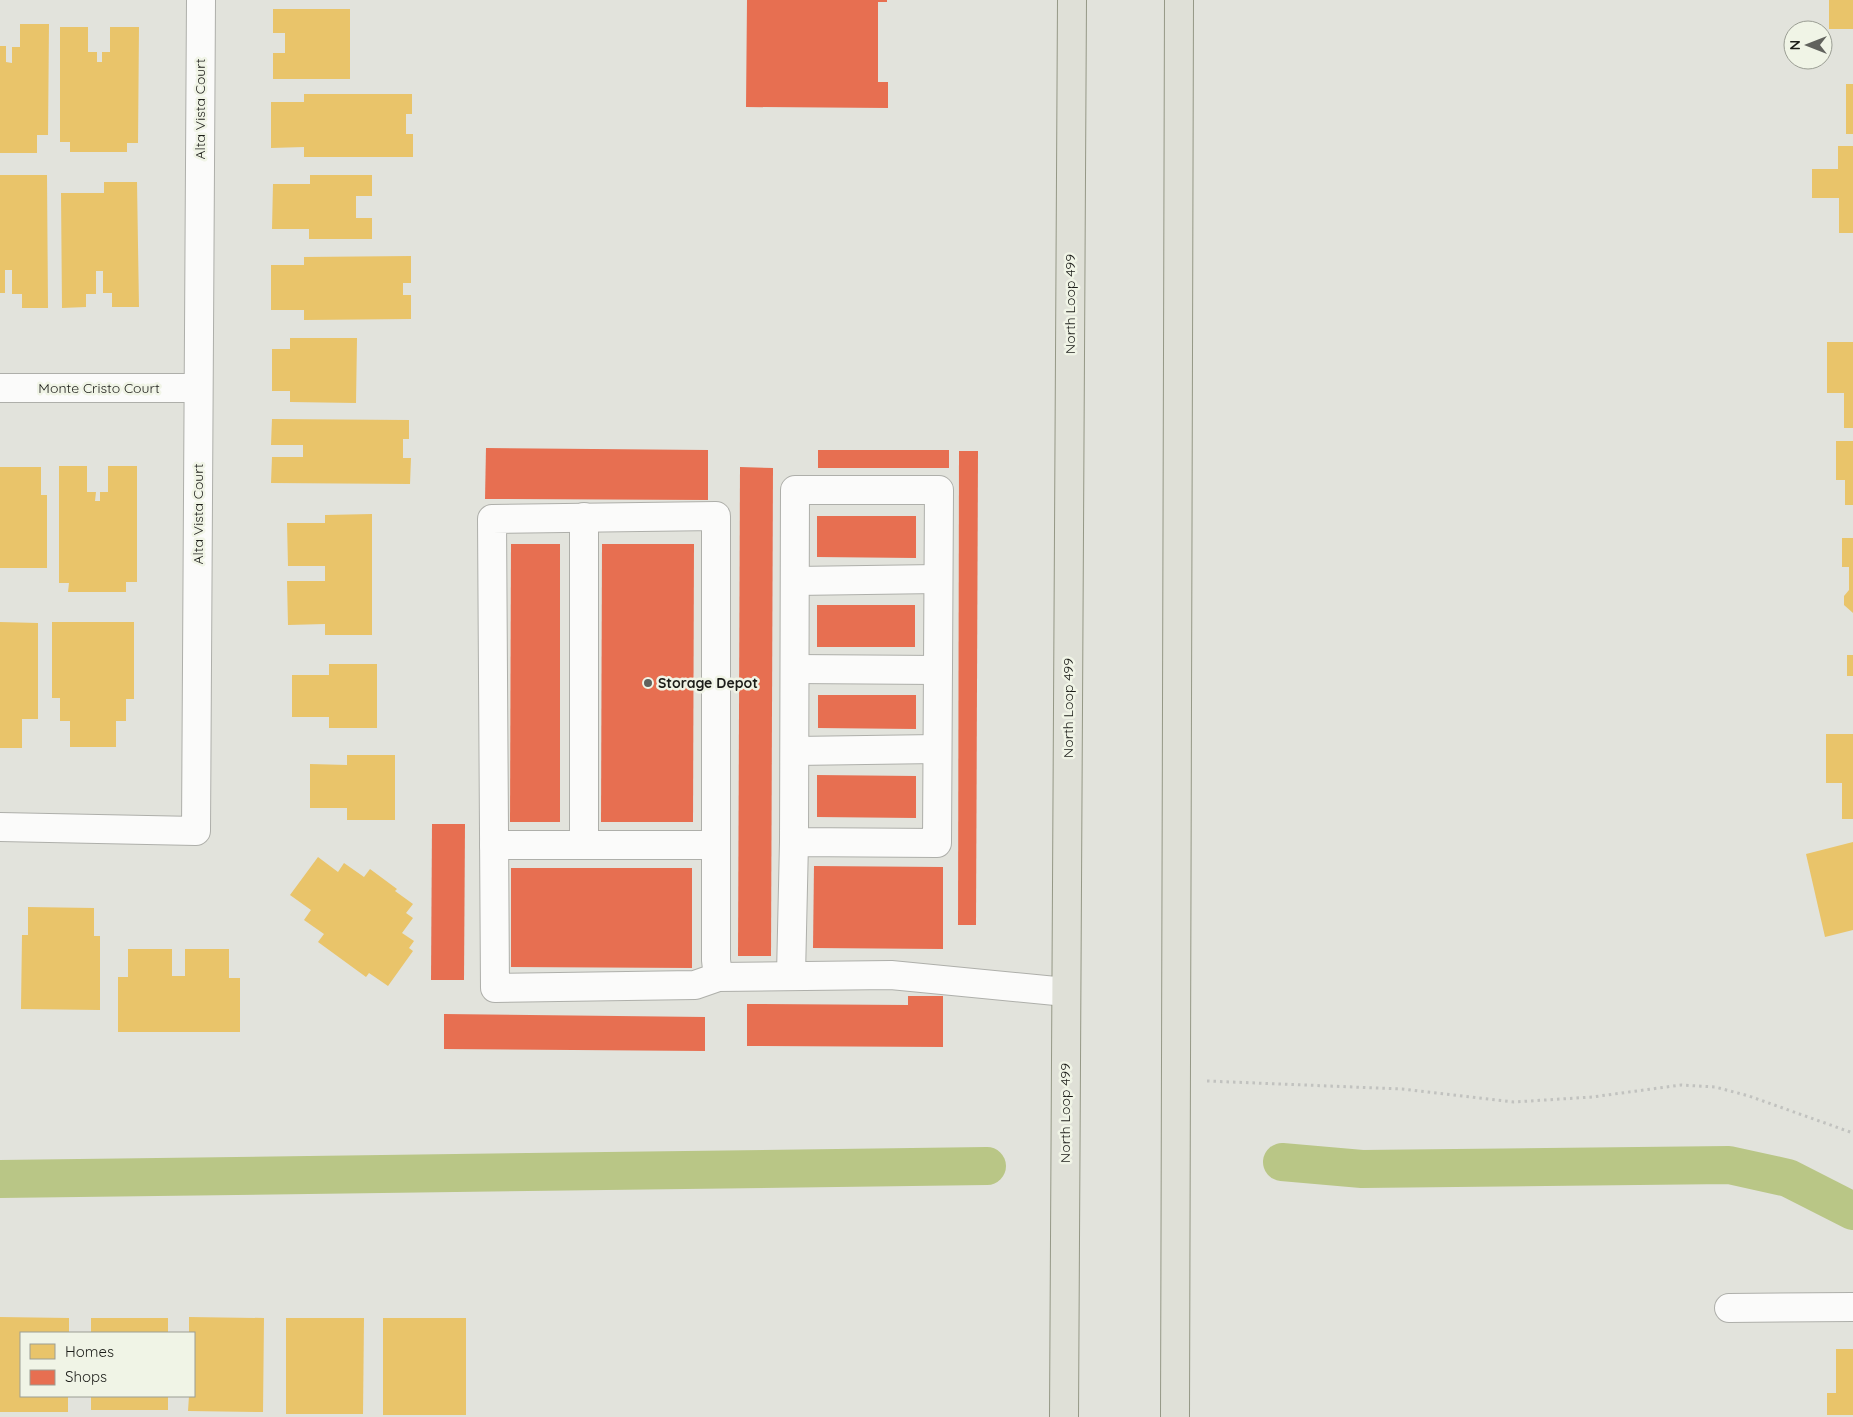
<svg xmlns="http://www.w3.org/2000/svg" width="1853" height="1417" font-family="Quicksand,sans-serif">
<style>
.homes{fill:#e9c46a}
.shops{fill:#e76f51}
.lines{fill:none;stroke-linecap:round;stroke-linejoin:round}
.canal{stroke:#b9c686;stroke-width:38}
.minor-casing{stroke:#aeafaa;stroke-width:30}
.major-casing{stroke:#959886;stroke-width:30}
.path{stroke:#c1c2bf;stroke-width:3;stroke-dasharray:2.5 4;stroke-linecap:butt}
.minor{stroke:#fbfbfa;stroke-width:28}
.major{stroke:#dfe0d7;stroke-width:28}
.poi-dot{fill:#61625d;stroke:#f0f4e6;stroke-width:2}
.labels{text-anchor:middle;stroke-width:5;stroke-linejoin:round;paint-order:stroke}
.street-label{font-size:14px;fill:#1c1d19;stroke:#f0f4e6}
.poi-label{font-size:14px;font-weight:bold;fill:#1c1d19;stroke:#f0f4e6;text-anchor:start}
</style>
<rect width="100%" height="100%" fill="#e2e3dc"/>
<g class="homes">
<rect x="1829" y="0" width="24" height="29"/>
<path d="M273 9H350V79H273V53H285V33H273Z"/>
<path d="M20 24H49L48 135H37V153H0V46H6V62L12 63V47H20Z"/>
<path d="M60 27H88V52H97V62H102V52H110V27H139L138 143H127V152H70V142H60Z"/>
<rect x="1846" y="84" width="7" height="50"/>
<path d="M304 94H412V114H406V134H413V157H304V147L271 148V102H304Z"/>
<path d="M1838 146H1853V233H1839V198H1812V169H1838Z"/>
<path d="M0 175H47L48 308H22V294H12V270H5V293H0Z"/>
<path d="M310 175H372V196H356V218H372V239H309V229H272L273 184H310Z"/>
<path d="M104 182H137L139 307H112V293H103V271H96V294H86V307L62 308 61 193H104Z"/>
<path d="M411 256V283H403V295H411V319L304 320V310H271V265H304V257Z"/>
<path d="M290 338H357L356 403 290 402V391H272V349H290Z"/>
<path d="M1827 342H1853V428H1844V393H1827Z"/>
<path d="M272 419 409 420V439H403V458H411L410 484 271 483 272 457H303V445H271Z"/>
<path d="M1836 441H1853V505H1845V480H1836Z"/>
<path d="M59 466H87V492H96L95 501H100V492H108V466H137V582H126V592H68L69 583H59Z"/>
<path d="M0 467H41V495H47V568H0Z"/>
<path d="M372 514V635H325V624L288 625 287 581H325V566H288L287 523H325V515Z"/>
<path d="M1842 538H1853V613L1844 605V596L1849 590V567H1842Z"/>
<path d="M0 622 38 623V719H22V748H0Z"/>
<path d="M52 622H134V699H126V721H116V747H70V721H60V698H52Z"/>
<rect x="1847" y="655" width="6" height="21"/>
<path d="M329 664H377V728H329V717H292V675H329Z"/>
<path d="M1826 734H1853V819H1842V783H1826Z"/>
<path d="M347 755H395V820H347V808H310V764L347 765Z"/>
<path d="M1853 842V930L1825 937 1806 854Z"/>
<path d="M318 857 338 872 344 863 364 877 370 869 397 889 395 891 413 904 406 913 413 918 402 933 414 941 409 948 413 951 388 986 369 973 366 977 318 942 324 934 304 920 311 910 290 895Z"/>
<path d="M28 907 94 908V936H100V1010L21 1009 22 935H28Z"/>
<path d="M128 949H172V976H185V949H229V978H240V1032H118V977H128Z"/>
<path d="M0 1317 69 1318V1333H21V1396H68V1412H0Z"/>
<path d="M189 1317 264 1318 263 1412 188 1411 189 1396H194V1333H189Z"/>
<rect x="91" y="1318" width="77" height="15"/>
<path d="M286 1318H364L363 1414H286Z"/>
<rect x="383" y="1318" width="83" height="97"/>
<path d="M1836 1349H1853V1415H1827V1393H1836Z"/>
<rect x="91" y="1396" width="77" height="14"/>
</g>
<g class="shops">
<path d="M747 0H887V2H878V82H888V108L746 107Z"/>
<path d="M486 448 708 450V500L485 499Z"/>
<rect x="818" y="450" width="131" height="18"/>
<path d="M959 451H978L976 925H958Z"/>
<path d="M740 467 773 468 771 956H738Z"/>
<path d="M817 516H916V558L817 557Z"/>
<path d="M511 544H560V822H510Z"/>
<path d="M602 544H694L693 822H601Z"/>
<rect x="817" y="605" width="98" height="42"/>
<path d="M818 695H916V729L818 728Z"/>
<path d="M817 775 916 776V818L817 817Z"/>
<path d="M432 824H465L464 980H431Z"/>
<path d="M814 866 943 867V949L813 948Z"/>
<path d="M511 868H692V968L511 967Z"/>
<path d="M908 996H943V1047L747 1046V1004L908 1005Z"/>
<path d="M444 1014 705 1017V1051L444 1049Z"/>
</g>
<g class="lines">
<g class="canal">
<path d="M1282 1162 1362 1169 1729 1165 1788 1178 1853 1211"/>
<path d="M0 1179 987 1166"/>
</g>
<defs>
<g id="minor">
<path d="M0 388H198"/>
<path d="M795 581 938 579"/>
<path d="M795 669 938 670"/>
<path d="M795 751 937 749"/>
<path d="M0 827 196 831 201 0"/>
<path d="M494 845H716"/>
<path d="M584 845V517"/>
<path d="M791 975 794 842 795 490H939L937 843 794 842"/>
<path d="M718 977 716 960V516L492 519 495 988 695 985 718 977 891 975 1066 992"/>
<path d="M1729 1308 1853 1307"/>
</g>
<g id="major">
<path d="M1064 1417 1072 0"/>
<path d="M1175 1417 1179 0"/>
</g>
</defs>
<use href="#minor" class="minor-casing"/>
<use href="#major" class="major-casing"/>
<path class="path" d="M1207 1081 1402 1089 1514 1102 1592 1097 1681 1085 1715 1087 1749 1096 1853 1133"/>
<use href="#minor" class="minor"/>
<use href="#major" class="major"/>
</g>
<circle class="poi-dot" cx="648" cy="683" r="5"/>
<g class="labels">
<g class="street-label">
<text transform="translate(200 109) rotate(-90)" y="5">Alta Vista Court</text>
<text transform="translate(1070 304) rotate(-90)" y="5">North Loop 499</text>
<text x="99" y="393">Monte Cristo Court</text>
<text transform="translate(198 514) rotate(-90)" y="5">Alta Vista Court</text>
<text transform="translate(1068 708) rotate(-90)" y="5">North Loop 499</text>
<text transform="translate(1065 1113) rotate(-90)" y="5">North Loop 499</text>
</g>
<g class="poi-label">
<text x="658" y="688">Storage Depot</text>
</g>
</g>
<rect x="20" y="1332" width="175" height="65" fill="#f0f4e6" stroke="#9b9e94"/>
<rect x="30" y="1344" width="25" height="15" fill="#e9c46a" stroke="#9b9e94"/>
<text x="65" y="1357" font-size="15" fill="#1c1d19">Homes</text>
<rect x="30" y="1370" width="25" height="15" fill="#e76f51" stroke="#9b9e94"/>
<text x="65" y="1382" font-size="15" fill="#1c1d19">Shops</text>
<g transform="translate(1808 45) rotate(270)"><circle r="24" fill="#f0f4e6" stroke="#9b9e94"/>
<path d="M0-4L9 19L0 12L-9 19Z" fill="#61625d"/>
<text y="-8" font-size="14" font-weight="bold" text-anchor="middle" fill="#1c1d19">N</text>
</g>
</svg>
